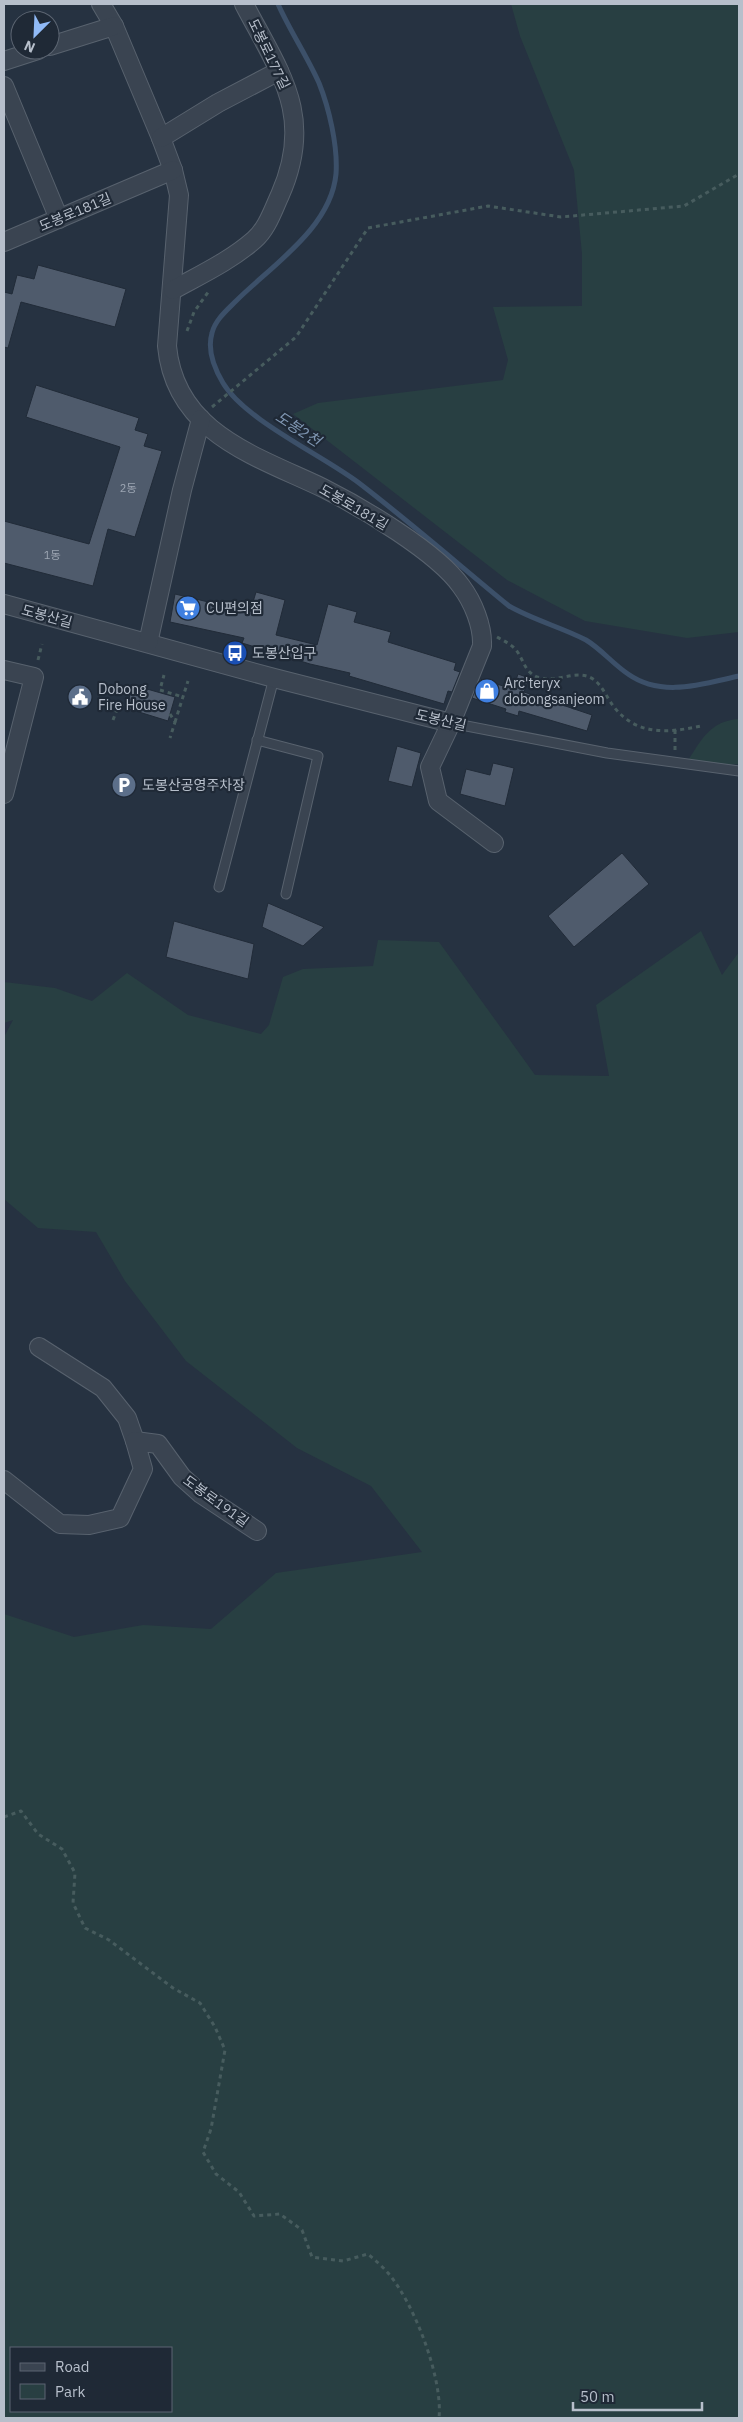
<svg xmlns="http://www.w3.org/2000/svg" width="743" height="2422" font-family="'IBM Plex Sans','Noto Sans KR',sans-serif">
<style>
.green{fill:#283f42;fill-rule:evenodd}
.lines{fill:none;stroke-linecap:round;stroke-linejoin:round}
.stream{stroke:#3c5069;stroke-width:5}
.building{fill:#4f5b6c;stroke:#212b38}
.lane-casing{stroke:#58626e;stroke-width:11}
.street-casing{stroke:#58626e;stroke-width:20}
.path{stroke:#475c5e;stroke-width:3;stroke-dasharray:4 4;stroke-linecap:butt}
.lane{stroke:#3a4451;stroke-width:9}
.street{stroke:#3a4451;stroke-width:18}
.labels{text-anchor:middle;stroke-width:4.5;stroke-linejoin:round;paint-order:stroke}
.number-label{font-size:11px;fill:#9da6b3}
.street-label{font-size:14px;fill:#b7bfcb;stroke:#1f2936}
.poi-label{font-size:14px;fill:#b7bfcb;stroke:#1f2936;text-anchor:start}
.water-label{font-size:15px;font-style:italic;fill:#7f96b2;stroke:#1f2936}
</style>
<rect width="100%" height="100%" fill="#263241"/>
<g class="green">
<path d="M511 4H739V632L687 638 585 621 507 580 293 414 318 403 503 380 508 360 493 307 582 306V254L574 170 520 36Z"/>
<path d="M739 719V764L726 765 687 762C702 739 710 721 739 719Z"/>
<path d="M701 931 722 975 739 952V2418H4V1614L74 1637 143 1625 211 1629 276 1573 422 1552 371 1486 297 1448 186 1361 125 1281 96 1232 38 1228 4 1199V1037L13 1020 4 1023V982L55 988 92 1001 127 973 188 1015 261 1034 269 1025 283 977 303 969 373 966 378 940 439 942 535 1075 609 1076 596 1005ZM11 2348H171V2411H11Z"/>
</g>
<g class="lines">
<path class="stream" d="M278 4C290 31 307 56 319 83 329 108 338 146 336 174 331 228 271 266 236 301 227 310 215 320 212 333 207 350 214 368 223 383 245 420 322 455 359 483 410 522 459 565 509 606 533 620 561 627 586 640 601 649 613 664 628 674 662 698 702 684 739 676"/>
</g>
<g class="building">
<path d="M38 265 126 289 115 327 21 302 8 348 4 347V292L12 294 17 275 34 279Z"/>
<path d="M36 385 139 418 135 430 148 434 144 446 162 451 135 537 108 529 93 586 4 563V521L89 544 120 447 26 417Z"/>
<path d="M256 592 285 600 276 635 317 645 328 604 357 612 354 622 391 632 388 642 456 663 454 670 460 672 452 692 448 691 444 704 349 676 350 673 310 664 242 643 244 638 170 622 175 594 250 612Z"/>
<path d="M518 674 529 678 524 692 592 715 587 731 519 711 518 716 505 712 506 709 472 698 480 679 513 689Z"/>
<path d="M133 685 175 697 168 721 126 708Z"/>
<path d="M397 746 421 753 412 787 388 781Z"/>
<path d="M493 763 514 768 505 806 460 794 466 769 490 775Z"/>
<path d="M622 853 649 884 574 947 548 916Z"/>
<path d="M268 903 324 927 303 946 262 927Z"/>
<path d="M174 921 254 944 248 979 166 957Z"/>
</g>
<g class="lines">
<defs>
<g id="lane">
<path d="M451 723 607 753 739 771"/>
<path d="M257 740 318 756 286 894"/>
<path d="M219 887 274 678"/>
</g>
<g id="street">
<path d="M101 4 114 26 161 138 173 170 179 195 167 346C175 433 256 456 323 488 361 507 437 552 461 586 473 602 483 626 482 646L451 723 430 767 438 801 494 843"/>
<path d="M50 46 114 26"/>
<path d="M4 61 38 50"/>
<path d="M4 86 59 219"/>
<path d="M161 138 218 103 279 71"/>
<path d="M4 242 173 170"/>
<path d="M173 290C200 275 230 261 254 240 267 229 273 210 280 195 315 116 280 73 244 4"/>
<path d="M4 604 274 678 451 723"/>
<path d="M148 643 182 490 201 419"/>
<path d="M4 670 34 677 4 794"/>
<path d="M39 1347 103 1388 127 1418 135 1441"/>
<path d="M4 1480 60 1524 89 1525 120 1518 143 1469 135 1441 158 1444 182 1477 201 1494 257 1531"/>
</g>
</defs>
<use href="#lane" class="lane-casing"/>
<use href="#street" class="street-casing"/>
<g class="path">
<path d="M187 331 194 312 209 291"/>
<path d="M212 407 296 337 368 228 488 206 561 217 684 206 739 174"/>
<path d="M497 637C504 641 511 644 516 650 524 660 524 671 537 677 557 684 576 668 593 679 602 685 607 698 614 707 637 736 668 733 701 726"/>
<path d="M38 660 42 644"/>
<path d="M161 686 164 675"/>
<path d="M160 690 183 697"/>
<path d="M170 714 175 722 170 738"/>
<path d="M113 720 118 707 128 702"/>
<path d="M175 722 188 681"/>
<path d="M675 750V730"/>
<path d="M4 1817 21 1811 38 1834 62 1849 75 1873 73 1903 85 1928 109 1940 173 1988 200 2003 215 2027 225 2050 211 2129 203 2152 216 2174 239 2192 254 2216 280 2214 302 2230 312 2257 343 2261 368 2254C375 2260 382 2266 388 2273 414 2303 443 2378 439 2418"/>
</g>
<use href="#lane" class="lane"/>
<use href="#street" class="street"/>
</g>
<defs>
<symbol id="supermarket-disc" viewBox="-11 -11 22 22"><circle r="9.5" fill="#3f7fe0" stroke="#1f2936"/><path d="M-6-5.5h2.5l.6 2H6L4.5 2H-2.5L-4.4-4H-6ZM-1.5 3.2a1.3 1.3 0 1 0 .1 0ZM3 3.2a1.3 1.3 0 1 0 .1 0Z" fill="#fff"/></symbol>
<symbol id="bus-disc" viewBox="-11 -11 22 22"><circle r="9.5" fill="#1a4fb4" stroke="#1f2936"/><path d="M-5-6H5V4H4V6H2V4H-2V6H-4V4H-5ZM-3.5-4V0h7V-4ZM-3.5 1.2v1.5H-2V1.2ZM2 1.2v1.5H3.5V1.2Z" fill="#fff"/></symbol>
<symbol id="shop-disc" viewBox="-11 -11 22 22"><circle r="9.5" fill="#3f7fe0" stroke="#1f2936"/><path d="M-5-2.5h2.3a2.7 3.5 0 0 1 5.4 0H5L5.5 6h-11ZM-1.5-2.5h3a1.5 2.3 0 0 0-3 0Z" fill="#fff"/></symbol>
<symbol id="civic-disc" viewBox="-11 -11 22 22"><circle r="9.5" fill="#5c6f8a" stroke="#1f2936"/><path d="M-.6-6.5H3V-4.5H.6V-3L4-1V1h2V6H-6V1h2V-1L-.6-3ZM-1.2 2.5V6h2.4V2.5Z" fill="#fff"/></symbol>
<symbol id="parking-disc" viewBox="-11 -11 22 22"><circle r="9.5" fill="#5c6f8a" stroke="#1f2936"/><path d="M-3.5-5.5H1a3.5 3.5 0 0 1 0 7H-1V5.5H-3.5ZM-1-3.4V-.6H.8a1.4 1.4 0 0 0 0-2.8Z" fill="#fff"/></symbol>
</defs>
<g fill-rule="evenodd">
<use href="#supermarket-disc" x="174" y="594" width="28" height="28"/>
<use href="#bus-disc" x="221" y="639" width="28" height="28"/>
<use href="#shop-disc" x="473" y="677" width="28" height="28"/>
<use href="#civic-disc" x="66" y="683" width="28" height="28"/>
<use href="#parking-disc" x="110" y="771" width="28" height="28"/>
</g>
<g class="labels">
<g class="number-label">
<text x="128" y="492">2동</text>
<text x="52" y="559">1동</text>
</g>
<g class="street-label">
<text transform="translate(269 54) rotate(64)" y="5">도봉로177길</text>
<text transform="translate(75 212) rotate(-23)" y="5">도봉로181길</text>
<text transform="translate(354 507) rotate(30)" y="5">도봉로181길</text>
<text transform="translate(47 616) rotate(15)" y="5">도봉산길</text>
<text transform="translate(441 720) rotate(13)" y="5">도봉산길</text>
<text transform="translate(216 1501) rotate(36)" y="5">도봉로191길</text>
</g>
<g class="poi-label">
<text x="206" y="613">CU편의점</text>
<text x="252" y="658">도봉산입구</text>
<text x="504" y="688">Arc'teryx<tspan x="504" dy="16">dobongsanjeom</tspan></text>
<text x="98" y="694">Dobong<tspan x="98" dy="16">Fire House</tspan></text>
<text x="142" y="790">도봉산공영주차장</text>
</g>
<g class="water-label">
<text transform="translate(298 429) rotate(33)" y="5">도봉2천</text>
</g>
</g>
<rect width="743" height="2422" fill="none" stroke="#b7bfcb" stroke-width="10"/>
<rect x="10" y="2347" width="162" height="65" fill="#1f2936" stroke="#5c6572"/>
<rect x="20" y="2363" width="25" height="8" fill="#3a4451" stroke="#5c6572"/>
<text x="55" y="2372" font-size="15" fill="#b7bfcb">Road</text>
<rect x="20" y="2384" width="25" height="15" fill="#283f42" stroke="#5c6572"/>
<text x="55" y="2397" font-size="15" fill="#b7bfcb">Park</text>
<g transform="translate(35 35) rotate(204)"><circle r="24" fill="#1f2936" stroke="#5c6572"/>
<path d="M0-4L9 19L0 12L-9 19Z" fill="#90baf7"/>
<text y="-8" font-size="14" font-weight="bold" text-anchor="middle" fill="#b7bfcb">N</text>
</g>
<path d="M573 2402v8h129v-8" fill="none" stroke="#b7bfcb" stroke-width="2.5"/>
<text x="580" y="2402" font-size="15" fill="#b7bfcb" stroke="#1f2936" stroke-width="4" paint-order="stroke">50 m</text>
</svg>
